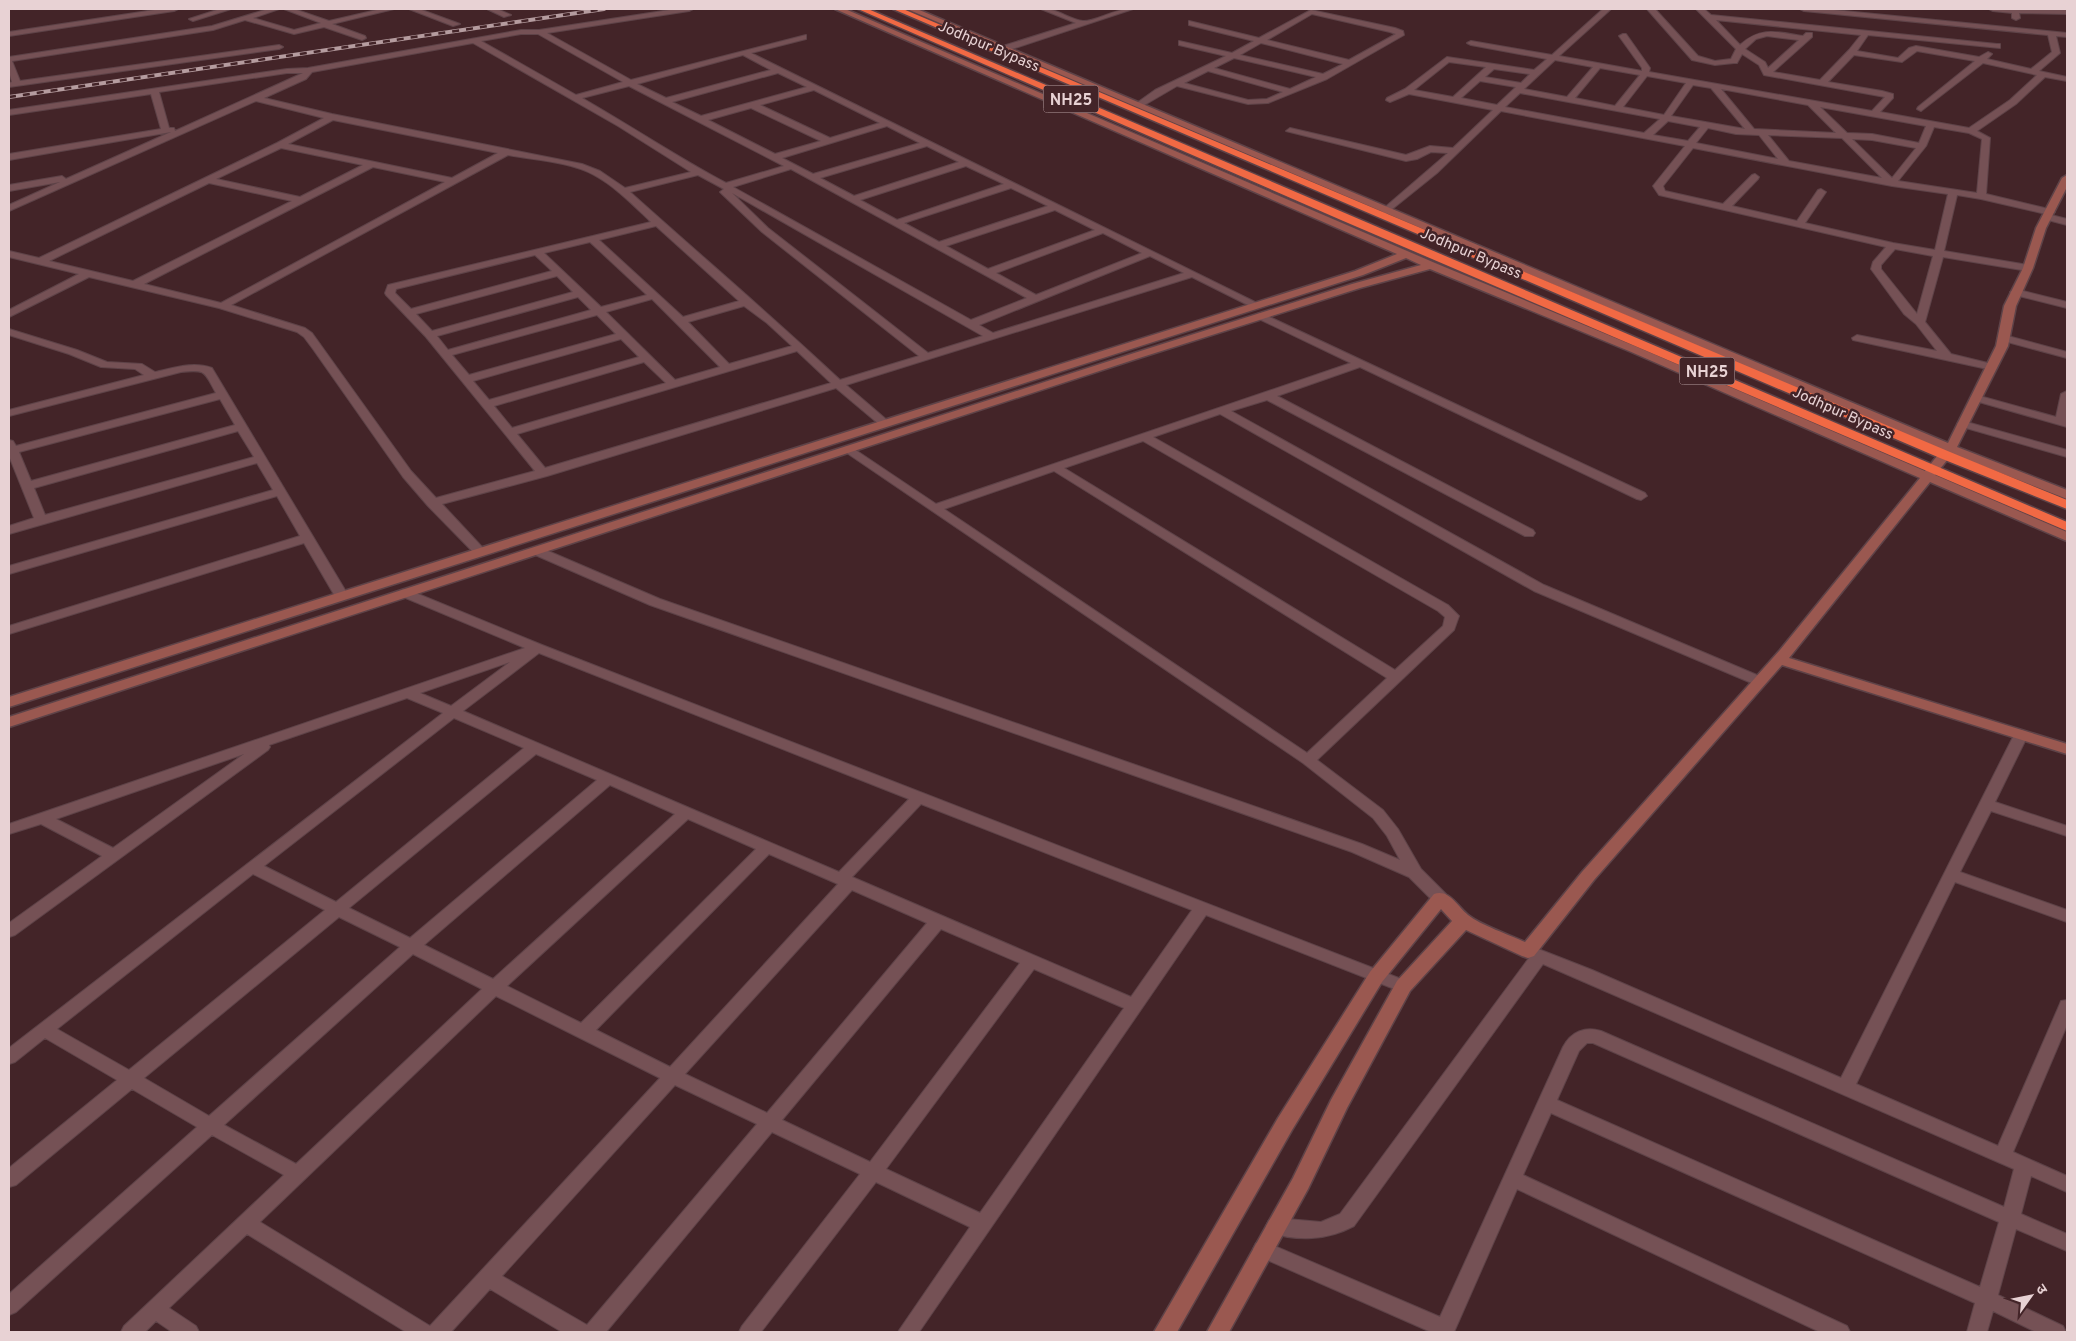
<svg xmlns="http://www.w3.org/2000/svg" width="2076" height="1341" font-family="Overpass,'Noto Sans Devanagari',sans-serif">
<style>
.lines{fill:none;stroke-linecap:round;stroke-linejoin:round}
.street-casing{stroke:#5e4348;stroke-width:2}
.secondary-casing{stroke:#5e4348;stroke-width:3}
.highway-casing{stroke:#5e4348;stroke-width:3}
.street{fill:#755155;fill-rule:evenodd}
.secondary{fill:#9a5850;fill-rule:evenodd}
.highway{fill:#f16944;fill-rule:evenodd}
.rail-casing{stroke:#b59c9f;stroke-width:4}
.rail{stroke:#432428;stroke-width:2.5;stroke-dasharray:7;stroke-linecap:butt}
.labels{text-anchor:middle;stroke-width:5;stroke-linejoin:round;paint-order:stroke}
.far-street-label{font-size:15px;fill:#e8d2d4;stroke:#432428}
.shield{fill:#432428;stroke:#b69ea0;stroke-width:1}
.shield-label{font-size:16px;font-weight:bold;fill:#e8d2d4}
</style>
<rect width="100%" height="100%" fill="#432428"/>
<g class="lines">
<defs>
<g id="street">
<path d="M161 9H178L174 11 9 36V32Z"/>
<path d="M220 9H231L193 21 189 19Z"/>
<path d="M268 9H279L253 18 294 30 321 23 284 9H294L329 21 381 9H394L332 24 365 36 366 38 362 40 324 27 294 34 245 20 213 30 12 61 20 81 279 45 283 47 279 49 9 87V83L12 82 9 72V57L212 26Z"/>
<path d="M409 9H419L460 24 453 26Z"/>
<path d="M487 9H497L511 15 504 17Z"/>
<path d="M676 9H693L689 11 547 33 631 80 806 35V39L751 53 1261 305 1256 308 1252 307 1192 277 846 385 888 421 890 423 888 425H880L836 388 547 476 442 504 483 548 485 551 483 554H475L428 506 403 477 313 349 304 337 297 332 219 308 89 277 9 317V310L79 274 9 257V251L39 258 277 143 324 118 256 101 9 211V205L60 182 9 191V185L62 176 66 179 171 132 9 160V154L161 129 151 94 9 115V110L287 69 308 68 521 30H539ZM521 34H538L623 82 576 95 481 41ZM473 43 618 126 691 172 625 188 600 171 582 164 332 114 264 98 306 79 312 72ZM743 55 771 70 666 98 637 84ZM287 73H303L175 131 174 128H169L159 92ZM778 73 807 87 701 116 672 102ZM629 86 784 166 726 183C677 157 631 126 582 98ZM814 90 880 123 830 138 760 105ZM751 108 821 141 775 154 708 120ZM333 120 498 153 452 178 288 144ZM887 126 920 143 813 174 782 158ZM927 146 959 162 854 196 820 178ZM281 148 363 165 300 197 216 179ZM508 155C534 160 571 162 594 175 616 187 633 205 651 222L388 285 385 293 386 295 426 337 535 471 436 498 411 471 312 333 305 328 231 305ZM966 166 1004 184 897 220 860 200ZM373 167 445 182 221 303 144 284ZM791 169 1027 298 971 320 733 187ZM698 175 724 189 720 192 722 194 762 232 919 356 840 380C772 316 700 255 630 192ZM209 183 292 201 133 281 49 261ZM1011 188 1048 206 939 242 904 223ZM732 193 983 336 928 353 768 228ZM1055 210 1095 230 988 269 946 246ZM656 226 739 301 683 317 599 240ZM1103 233 1142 253 1036 295 996 273ZM590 242 647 295 601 307 544 253ZM535 255 552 271 411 309 395 293 396 289ZM1150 256 1184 273 993 333 979 325ZM557 276 573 292 432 331 416 314ZM578 297 591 310 448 350 437 336ZM652 299 720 367 675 380 606 312ZM744 306 767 323 792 346 729 364 688 322ZM597 315 616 334 469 375 452 355ZM621 339 639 357 489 400 473 381ZM797 351 831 383 545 468 517 434ZM644 362 666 383 512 428 494 406Z"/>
<path d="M1041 9C1057 8 1068 19 1083 21 1095 22 1115 8 1133 9L1009 50H1003V46L1076 23Z"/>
<path d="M1603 9H1611L1559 56 1642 71V68L1619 36 1623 34H1626L1650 68 1649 72 1872 111 1885 97 1764 75 1759 65 1742 54 1737 63H1734L1715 65 1692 60 1647 9H1655L1698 56 1715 61 1731 59 1736 49 1696 9H1704L1711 15 1997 44H2000V48L1868 35 1857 51 1898 58 1909 48 1916 46 1979 57 1988 52 1992 54 1987 59 2031 69 2052 52 2048 35 1804 11 1800 9H1824L2067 33V37L2056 36 2060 53 2039 71 2067 77V81L2045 77 2016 104 1977 131 1990 138 1986 194 2053 210 2055 212 2050 215 1981 199 1957 195 1944 251 2028 265 2033 268 2028 271 1943 257 1925 322 1951 354 1996 365 1997 367 1996 369 1992 370 1853 340 1852 338 1857 335 1937 351 1916 324 1904 314 1871 269 1873 262 1886 247 1659 195 1653 186 1685 146 1501 111 1437 173 1386 214 1381 211 1383 209 1448 153 1431 152 1417 159 1406 161 1286 131 1290 128 1406 155 1430 146 1453 148 1493 110 1409 94 1390 102 1386 100 1387 98 1405 89 1447 57 1534 70 1547 59 1471 45 1467 43 1471 41 1552 55ZM1716 20 1861 35 1849 50 1820 80 1773 72 1812 37V33H1806L1803 36C1777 32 1761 26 1740 45ZM1767 36 1799 40 1768 68 1765 62 1745 49 1756 39ZM1917 51 1975 61 1918 107 1917 109 1921 111 1983 63 2037 75 2010 100 1969 128 1880 112 1893 98V94L1882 91 1828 82 1854 55 1902 62ZM1555 60 1593 67 1567 97 1524 89ZM1449 62 1486 67 1453 97 1414 90ZM1600 68 1640 75 1615 106 1575 98ZM1494 69 1530 74 1521 83 1485 77ZM1647 76 1686 83 1664 115 1623 107ZM1480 81 1516 87 1497 105 1461 98ZM1693 85 1711 88 1745 129 1671 116ZM1721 89 1808 105 1836 133 1754 129ZM1520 93 1660 119 1644 133 1505 107ZM1820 107 1926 126 1919 143 1872 134 1847 133ZM1668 121 1700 127 1688 141 1653 135ZM1934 127 1969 133 1982 139 1977 193 1898 181 1926 146ZM1708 128 1736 134 1759 135 1778 159 1696 143ZM1768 135 1842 138 1882 178 1789 161ZM1852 139 1872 140 1916 148 1892 178ZM1693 148 1892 186 1948 194 1935 250 1893 243 1805 223 1826 192 1821 189 1818 190 1797 221 1732 206 1758 179 1759 177 1755 174 1752 175 1723 204 1665 191 1663 186ZM1895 249 1933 256 1917 314 1881 269V265Z"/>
<path d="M1989 9 2067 10V14L2019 13 2020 18 2016 20 2012 18V13L1993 11Z"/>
<path d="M1311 10 1395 28 1403 31 1404 35 1327 79 1268 103 1248 104 1177 86 1141 107 1134 105 1155 90 1226 56 1179 45V41L1232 53 1254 41 1189 25V21L1259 38ZM1312 14 1390 32 1396 34 1349 60 1267 40ZM1261 43 1343 64 1323 74 1240 55ZM1234 58 1316 77 1290 89 1214 68ZM1208 71 1283 92 1267 99 1248 100 1184 83Z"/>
<path d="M2047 214 2067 219V225L2044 219V215Z"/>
<path d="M2015 289 2067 302V308L2011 294 2010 292Z"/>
<path d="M1261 313 1645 493 1647 496 1641 500 1637 499 1360 367 1277 396 1533 530 1535 533 1533 536H1525L1267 400 1231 411 1544 585 1764 678 1766 681 1764 684H1754L1534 591 1220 414 1153 437 1448 605 1459 616 1454 630 1317 760 1383 810 1398 829 1421 869 1446 894 1448 898 1446 902 1440 904 1434 902 1409 877 1352 852 650 605 533 554 531 551 537 547 541 548 660 599 1362 844 1400 860 1387 836 1373 818 1303 763 841 449 847 446 851 447 936 504 1351 363 1257 318 1256 316 1257 314ZM1143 441 1438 611 1445 617 1443 626 1395 670 1064 468ZM1054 471 1387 678 1307 753 944 509Z"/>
<path d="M9 329 77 350 107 362 142 364 155 372C174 368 193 361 212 368L348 595 346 598H336L304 543 9 634V626L300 536 277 496 9 574V566L273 490 257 463 9 534V526L34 518 9 456V440L13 441 16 446 216 393C204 372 207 369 181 372L9 416V410L144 375 135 369 101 367 69 354 9 335ZM220 399 235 425 31 481 19 452ZM238 431 254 457 45 515 34 488Z"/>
<path d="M2004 335 2067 352V358L2000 340 1999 338Z"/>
<path d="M2067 391V427L1972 400 1970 398 1976 395 2056 417 2061 394Z"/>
<path d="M1963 421 2067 450V457L1959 426 1957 424 1959 422Z"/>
<path d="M406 589 542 645 1409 982 1411 986 1409 990 1403 992 1397 990 1206 915 919 1332H898L970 1227 876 1182 761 1332H739L742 1326 860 1174 772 1132 606 1332H562L490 1289 451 1332H406L247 1234 169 1308 196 1326 199 1332H172L156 1321 145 1332H121L124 1326 284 1175 212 1135 16 1312 9 1315V1294L197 1127 132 1089 16 1185 9 1187V1168L117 1080 45 1038 15 1062 9 1064V1048L443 713 407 698 269 745 270 747 268 750 15 935 9 937V923L102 856 41 824 9 834V824L525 648 401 596 399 593 401 590ZM539 653 909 799 839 872 463 711ZM510 662 451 706 420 693ZM454 718 524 748 336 902 264 866ZM244 754 113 848 56 819ZM536 754 597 780 410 938 349 908ZM610 785 675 814 493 979 424 945ZM921 804 1192 910 1131 997 852 877ZM688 819 756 849 581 1023 507 986ZM769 854 838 884 670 1067 596 1030ZM253 874 325 910 129 1070 57 1029ZM852 890 927 923 767 1113 685 1074ZM339 917 400 947 209 1116 144 1078ZM941 929 1020 963 870 1162 782 1120ZM413 954 482 989 296 1164 224 1125ZM1034 969 1124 1008 980 1213 886 1169ZM496 996 660 1078 430 1326 260 1222ZM675 1085 757 1124 587 1325 502 1276Z"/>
<path d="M2021 730 2026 732 2028 735 1995 802 2067 826V836L1991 811 1960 872 2067 910V922L1955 882 1856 1084 1998 1146 2059 1006 2061 1001 2067 1000V1025L2013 1152 2067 1176V1192L2031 1176 2021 1214 2067 1234V1251L2016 1229 1998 1295 2063 1326 2066 1332H2036L1993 1311 1987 1332H1967L1975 1303 1551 1113 1523 1175 1847 1326 1850 1332H1820L1517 1189 1454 1332H1431L1256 1255 1253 1249 1256 1243 1263 1241 1440 1317 1563 1047C1571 1032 1585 1026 1601 1031L2004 1207 2014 1169 1543 964 1354 1226C1328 1240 1297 1242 1269 1232L1266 1226 1269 1220 1276 1218 1321 1222 1340 1214 1529 958 1522 955 1520 951 1522 947 1528 945 1592 970 1841 1078 2014 735 2016 732ZM1587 1043H1593L1999 1222 1980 1287 1557 1100 1579 1051Z"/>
</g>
<path id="secondary" d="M835 9H845L1435 263 1637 347 1925 471 1942 450 907 9H917L1948 443 1996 346 2004 306 2023 268 2036 228 2062 178 2067 175V187L2046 228 2033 268 2016 306 2008 346 1957 447 2067 490V499L1952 454 1935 475 2067 532V541L1930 482 1789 658 2067 744V754L1782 665 1594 880 1534 956 1528 958 1522 956 1466 930 1410 991 1347 1108 1308 1189 1229 1332H1207L1293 1178 1331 1100 1397 981 1452 921 1441 909 1382 982 1292 1130 1177 1332H1154L1278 1118 1370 972 1434 894C1449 889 1457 906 1468 915 1480 925 1510 935 1525 942L1582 872 1780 650 1920 478 1629 351 1430 269 1360 288 1136 359 9 727V717L1128 355 1352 284 1421 265 1406 258 1363 275 9 707V697L1355 271 1397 254Z"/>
<g id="highway">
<path d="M858 9H868L2067 522V531L1341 220Z"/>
<path d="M893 9H903L1950 452 2067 500V509L1940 458Z"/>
</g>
</defs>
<use href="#street" class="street-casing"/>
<use href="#secondary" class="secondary-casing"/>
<use href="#highway" class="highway-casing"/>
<use href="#street" class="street"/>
<use href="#secondary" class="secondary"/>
<use href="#highway" class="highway"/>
<defs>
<path id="rail" d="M9 97 604 9"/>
</defs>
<use href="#rail" class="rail-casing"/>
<use href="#rail" class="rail"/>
</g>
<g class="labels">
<g class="far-street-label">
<text transform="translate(989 46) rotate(23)" y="5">Jodhpur Bypass</text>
<text transform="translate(1471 253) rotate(23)" y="5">Jodhpur Bypass</text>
<text transform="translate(1843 413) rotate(24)" y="5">Jodhpur Bypass</text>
</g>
<g class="shield">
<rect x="1043.5" y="85.5" width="55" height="27" rx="4"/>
<rect x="1679.5" y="357.5" width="55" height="27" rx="4"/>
</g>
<g class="shield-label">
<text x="1071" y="105">NH25</text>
<text x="1707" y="377">NH25</text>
</g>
</g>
<rect width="2076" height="1341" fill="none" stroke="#e8d2d4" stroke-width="20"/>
<g transform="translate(2031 1296) rotate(57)" stroke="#432428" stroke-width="4" paint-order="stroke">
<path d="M0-4L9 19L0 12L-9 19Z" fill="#e8d2d4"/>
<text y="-8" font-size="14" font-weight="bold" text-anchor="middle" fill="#e8d2d4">उ</text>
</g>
</svg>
